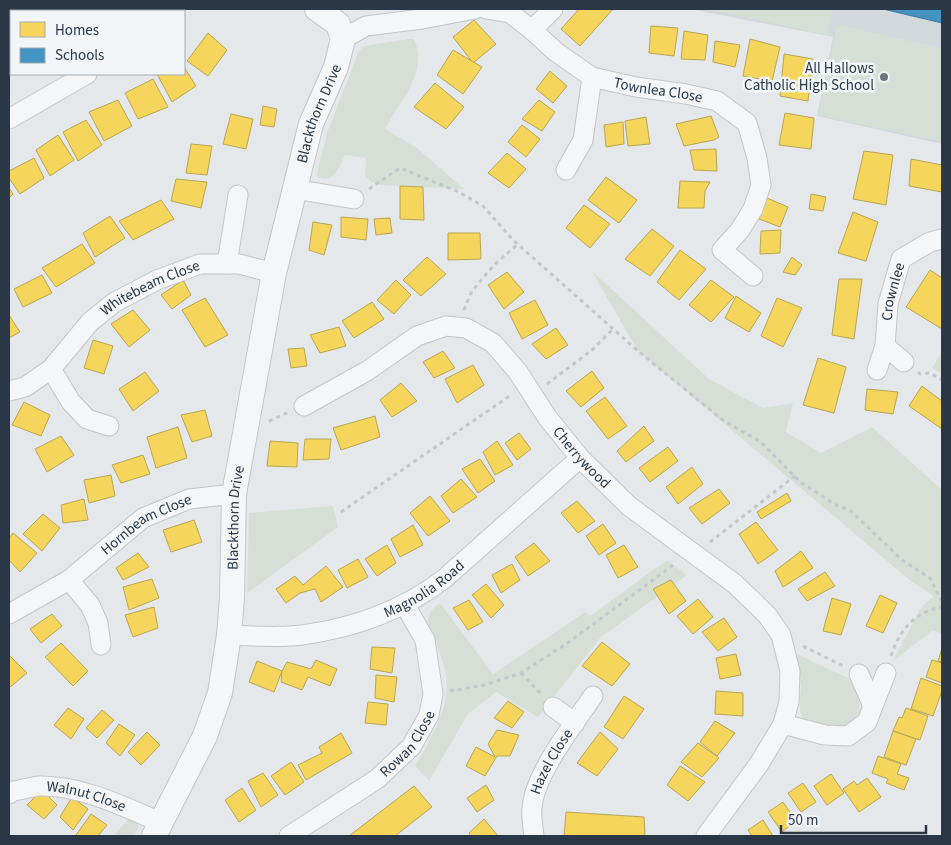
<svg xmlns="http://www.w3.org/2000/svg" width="951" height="845" font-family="'Source Sans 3',sans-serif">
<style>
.built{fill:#d3d8dd}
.green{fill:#d6dfd5}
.homes{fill:#f6d55c;stroke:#b8a655}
.schools{fill:#4393c3;stroke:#3b779e}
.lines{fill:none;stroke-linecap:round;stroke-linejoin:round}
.minor-casing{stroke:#c3c6c8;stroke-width:21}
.tertiary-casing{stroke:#c3c6c8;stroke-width:26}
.path{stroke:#c3c7ca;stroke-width:3;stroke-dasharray:4 4;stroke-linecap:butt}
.minor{stroke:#f4f6f7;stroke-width:19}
.tertiary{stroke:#f4f6f7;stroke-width:24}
.poi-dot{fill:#6b757f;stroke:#f3f6f9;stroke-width:2}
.labels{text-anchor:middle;stroke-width:5;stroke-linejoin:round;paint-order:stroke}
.poi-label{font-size:15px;fill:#293746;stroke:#f3f6f9;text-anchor:end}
.street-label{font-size:15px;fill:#293746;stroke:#f3f6f9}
</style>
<rect width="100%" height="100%" fill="#e5e8ea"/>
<path class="built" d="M690 9H942V144L817 116 833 37Z"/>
<g class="green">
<path d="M707 9H833L827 35Z"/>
<path d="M837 25 942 48V142L818 115Z"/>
<path d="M409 39H414C429 72 400 101 385 129L417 148 464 189 380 185 372 182 365 176 366 158 345 155C338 168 334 186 316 176L327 133 359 51 364 46Z"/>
<path d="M591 270 709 379 763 408 793 403 786 432 821 453 872 427 942 490V634L933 630 892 662 922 606 934 596 912 582 638 351Z"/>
<path d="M942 352V374L932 368Z"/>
<path d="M333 506 338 527 247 593 249 513Z"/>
<path d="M667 560 687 575 601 637 538 717 496 692 468 714 429 781 415 766C427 745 448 711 447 686 446 664 436 643 428 623 428 613 432 608 440 603L493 674 585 612 590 616Z"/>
<path d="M793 652 852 680 858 694 860 712 847 727C836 726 822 728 811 725 794 719 802 695 801 683 800 672 797 662 793 652Z"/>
<path d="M129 818 137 822 139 827 134 836H114Z"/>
</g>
<g class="homes">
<path d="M39 9H55L57 11H35Z"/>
<path d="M64 9H80L75 11H65Z"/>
<path d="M579 9H613L580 46 561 29Z"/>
<path d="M11 15V41L9 43V16Z"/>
<path d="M474 20 496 44 473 63 453 37Z"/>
<path d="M651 26 678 28 674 56 649 53Z"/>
<path d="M684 31 708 35 705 60 681 59Z"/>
<path d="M208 33 227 50 208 76 187 61Z"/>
<path d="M750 39 780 47 772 81 743 76Z"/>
<path d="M715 41 740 45 735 67 713 62Z"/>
<path d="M453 50 482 67 463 94 437 75Z"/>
<path d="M784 54 813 59 808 101 780 96Z"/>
<path d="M9 60 11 65 12 74 9 75Z"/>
<path d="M184 67 196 86 172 102 157 74H184Z"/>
<path d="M550 71 567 86 553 103 536 89Z"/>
<path d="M153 79 168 107 138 119 125 93Z"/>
<path d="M435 83 464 107 446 129 414 107Z"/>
<path d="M118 100 132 126 104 141 89 112Z"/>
<path d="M539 100 555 112 542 131 522 119Z"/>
<path d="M263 106 277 109 274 127 260 125Z"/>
<path d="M785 113 814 118 811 149 779 145Z"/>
<path d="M231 114 253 119 246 149 223 144Z"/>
<path d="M711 116 719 137 714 140 684 146 676 124Z"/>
<path d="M646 117 650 144 628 146 625 121Z"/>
<path d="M86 120 102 145 78 161 63 132Z"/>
<path d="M623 122 624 144 606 147 604 125Z"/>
<path d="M522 125 540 139 526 157 508 142Z"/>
<path d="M58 135 74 160 50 176 36 150Z"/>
<path d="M191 144 212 146 207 175 186 173Z"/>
<path d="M716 149 717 171 694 170 690 150Z"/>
<path d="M864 151 893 155 886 205 853 199Z"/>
<path d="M507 153 526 169 509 188 488 173Z"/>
<path d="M34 158 44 178 20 194 9 178V171Z"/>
<path d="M911 159 942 165V192L909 186Z"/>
<path d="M606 177 637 200 619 223 588 200Z"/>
<path d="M176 179 207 182 201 208 171 201Z"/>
<path d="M680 181 710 182 705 191 704 208H678Z"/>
<path d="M400 186 423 187 424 220 400 219Z"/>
<path d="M9 188 13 194 9 198Z"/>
<path d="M811 194 826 197 823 211 809 209Z"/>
<path d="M767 198 788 207 780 227 759 219Z"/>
<path d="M161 200 174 219 133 240 119 221Z"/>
<path d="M584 205 610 224 590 248 566 228Z"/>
<path d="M853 212 878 222 866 261 838 253Z"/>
<path d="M110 216 125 238 95 257 83 233Z"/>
<path d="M341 217 368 219 366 240 341 237Z"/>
<path d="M390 218 392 233 376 235 374 219Z"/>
<path d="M313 222 332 225 324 255 309 250Z"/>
<path d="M652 229 674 246 650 276 625 259Z"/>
<path d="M781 230 780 253 760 254 761 231Z"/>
<path d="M448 233H480L481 259 448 260Z"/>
<path d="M82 244 95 263 56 287 42 268Z"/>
<path d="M680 250 706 269 679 300 657 282Z"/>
<path d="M427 257 446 274 421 296 403 280Z"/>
<path d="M792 257 802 265 795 275 783 272Z"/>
<path d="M930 270 942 278V329L906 307Z"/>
<path d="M507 272 524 292 504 309 488 285Z"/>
<path d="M42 275 52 293 23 307 14 289Z"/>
<path d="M839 279H862L854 339 832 335Z"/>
<path d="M183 280 191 295 172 309 161 295Z"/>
<path d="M396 280 411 295 394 314 377 300Z"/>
<path d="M711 280 734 297 711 322 689 305Z"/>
<path d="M736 296 761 313 749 332 725 318Z"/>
<path d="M205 298 228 335 205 347 182 310Z"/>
<path d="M777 298 802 308 783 347 761 336Z"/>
<path d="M535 300 548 325 522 339 509 313Z"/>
<path d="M372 302 384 319 354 338 342 321Z"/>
<path d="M133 310 150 330 129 347 111 324Z"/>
<path d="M9 315 20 332 9 338Z"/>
<path d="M339 327 346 346 320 353 310 335Z"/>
<path d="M556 328 568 345 546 359 532 344Z"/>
<path d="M93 340 113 346 104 374 84 368Z"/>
<path d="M304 348 307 366 291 368 288 349Z"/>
<path d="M443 351 455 368 434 378 423 362Z"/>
<path d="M818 358 846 367 834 413 803 405Z"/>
<path d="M473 365 484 385 457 403 445 379Z"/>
<path d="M592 371 604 388 581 407 566 391Z"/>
<path d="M145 372 159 391 133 411 119 389Z"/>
<path d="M401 383 417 401 392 417 380 400Z"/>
<path d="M922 386 942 401V429L909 406Z"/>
<path d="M867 389 898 392 893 414 865 410Z"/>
<path d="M605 397 627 426 608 439 586 411Z"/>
<path d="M24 402 50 415 41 436 12 425Z"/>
<path d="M205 410 212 436 192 442 181 415Z"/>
<path d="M375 416 380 437 341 450 333 428Z"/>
<path d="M644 426 654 441 626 462 617 451Z"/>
<path d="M178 427 187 458 156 468 147 437Z"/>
<path d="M519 433 531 449 517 460 505 443Z"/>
<path d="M61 436 74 455 47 472 35 449Z"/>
<path d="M305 439H331L329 459 303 460Z"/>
<path d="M270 441 298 443 297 467 267 466Z"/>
<path d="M497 441 513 465 495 475 483 452Z"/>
<path d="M668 447 678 461 650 482 639 468Z"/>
<path d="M143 455 150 474 121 483 112 465Z"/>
<path d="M480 459 495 481 478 493 462 469Z"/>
<path d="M692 467 703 484 678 504 666 487Z"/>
<path d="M111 475 115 496 89 503 84 480Z"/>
<path d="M461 479 477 497 453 513 441 496Z"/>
<path d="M719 489 730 503 702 524 689 508Z"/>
<path d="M787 493 791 501 761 519 757 512Z"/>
<path d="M430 496 450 521 428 536 410 513Z"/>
<path d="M84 499 88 520 63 523 61 505Z"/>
<path d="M577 501 595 521 578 533 561 513Z"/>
<path d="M43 514 60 528 42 551 23 534Z"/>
<path d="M194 520 202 542 171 552 163 530Z"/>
<path d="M756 522 778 550 758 564 739 534Z"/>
<path d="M603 524 616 543 599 555 586 536Z"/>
<path d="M413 525 423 545 400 557 391 539Z"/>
<path d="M13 533 37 553 20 572 9 560V538Z"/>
<path d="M534 543 550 561 528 576 515 557Z"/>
<path d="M387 545 396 563 377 576 365 559Z"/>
<path d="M624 545 638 567 618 578 606 555Z"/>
<path d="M801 551 813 568 783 587 775 571Z"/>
<path d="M138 553 149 567 123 580 116 568Z"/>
<path d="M358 559 368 577 347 588 338 570Z"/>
<path d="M512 564 520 580 501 593 492 575Z"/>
<path d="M326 566 343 587 321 602 315 589 300 593 286 603 276 589 295 576 303 585Z"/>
<path d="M825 572 835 586 807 601 798 589Z"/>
<path d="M152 579 159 598 129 610 123 587Z"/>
<path d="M671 580 686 601 669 614 653 589Z"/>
<path d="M486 584 504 605 491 618 472 595Z"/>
<path d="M880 595 897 603 883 633 866 626Z"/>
<path d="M832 598 851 604 841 635 823 631Z"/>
<path d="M698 599 713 617 693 634 677 616Z"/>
<path d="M469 600 483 622 468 630 453 608Z"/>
<path d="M154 607 158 628 133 637 125 615Z"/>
<path d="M52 614 62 626 41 643 30 629Z"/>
<path d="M724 618 737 637 718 651 702 632Z"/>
<path d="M602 642 630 664 612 686 582 666Z"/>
<path d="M61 643 88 671 73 686 45 657Z"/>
<path d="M372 647 395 648 392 673 370 669Z"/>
<path d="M942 648V662L938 661Z"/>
<path d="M736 654 741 675 720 679 716 658Z"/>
<path d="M9 655 27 673 9 688Z"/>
<path d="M316 660 337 669 330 686 308 677 302 690 281 682 282 671 287 662 311 669Z"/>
<path d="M932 660 942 663V683L926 677Z"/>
<path d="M257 661 282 671 274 692 249 682Z"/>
<path d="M376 675 397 677 394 702 375 698Z"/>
<path d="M921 678 942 686V691L933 716 911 709Z"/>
<path d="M716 691 743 693V716L715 714Z"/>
<path d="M624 696 644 709 623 739 604 727Z"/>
<path d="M508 701 524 712 512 728 494 718Z"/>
<path d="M368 702 388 704 386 725 365 723Z"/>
<path d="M68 708 84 719 71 739 54 725Z"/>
<path d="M906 708 928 716 920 740 893 731 899 717 902 718Z"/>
<path d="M102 710 114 720 97 738 86 728Z"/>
<path d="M715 721 735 733 717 756 700 742Z"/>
<path d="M119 724 135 735 120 756 106 743Z"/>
<path d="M497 730 519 735 510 756H497L485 776 466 766 476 747 495 757 488 744Z"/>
<path d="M893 731 916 739 906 765 884 757Z"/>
<path d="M147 732 160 745 141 765 128 752Z"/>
<path d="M600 732 618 749 597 776 577 763Z"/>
<path d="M341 733 352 753 306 780 298 765 322 753 319 747Z"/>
<path d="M698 743 719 758 702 777 681 762Z"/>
<path d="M878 756 901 764 897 774 909 778 904 790 886 783 888 779 872 773Z"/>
<path d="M291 762 304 782 285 795 271 776Z"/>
<path d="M680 766 705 782 688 801 667 785Z"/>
<path d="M263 773 278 795 261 807 248 781Z"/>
<path d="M831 774 844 793 827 805 814 786Z"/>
<path d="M867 778 881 797 859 812 843 789 854 781 857 785Z"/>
<path d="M803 783 816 802 801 812 788 793Z"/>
<path d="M486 785 494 800 477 812 467 798Z"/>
<path d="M414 786 432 807 395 836H349Z"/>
<path d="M242 788 256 810 239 822 225 800Z"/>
<path d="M42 790 57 805 44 819 27 805Z"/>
<path d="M72 797 88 809 73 830 60 817Z"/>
<path d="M783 802 796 821 782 832 768 812Z"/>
<path d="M566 812 644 817 645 836H564Z"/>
<path d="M91 814 107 825 98 836H77L76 835Z"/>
<path d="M484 819 498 836H471L469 833Z"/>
<path d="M763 820 773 836H752L748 830Z"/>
</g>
<path class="schools" d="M883 9H942V23Z"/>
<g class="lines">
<defs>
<g id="minor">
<path d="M123 9 124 11"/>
<path id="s1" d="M486 9 510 13 532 30 556 52 592 77 636 87 686 94 717 101 747 123 757 158 761 185 753 209 740 230 722 250 753 276"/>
<path d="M532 30 553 9"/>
<path d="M343 39 366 26 422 19 475 9"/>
<path d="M9 119 87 74"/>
<path d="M566 170 583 140 592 77"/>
<path d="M294 189 354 199"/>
<path d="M227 264 238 195"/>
<path id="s2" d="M904 362 885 346 888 304 901 259 930 242 942 239"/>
<path d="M51 369 71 402 87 419 109 426"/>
<path d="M877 370 885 346"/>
<path id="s3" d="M9 391 25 387 51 369 90 322 115 302 157 280 200 264H239L274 273"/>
<path id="s4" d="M304 406 367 371 417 336 446 326 466 328 493 343 518 372 547 417 580 458 629 506 735 584 767 615 781 635 790 671 789 702 783 724 759 764 706 836"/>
<path d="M69 580 90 605 98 623 101 645"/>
<path id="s5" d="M9 614 69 580 143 518 189 499 234 494"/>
<path id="s6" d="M229 635C253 636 278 638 302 635 353 628 402 611 444 579L580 458"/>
<path d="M873 706 886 673"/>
<path d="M553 707 575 723"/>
<path d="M783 724 825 735 848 736 867 722 873 706 859 674"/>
<path id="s7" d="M9 794 13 791C21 790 31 787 39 786 81 785 125 807 162 823"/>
<path id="s8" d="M289 836 377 779 411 747 429 715 433 694 425 640 405 605"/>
<path id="s9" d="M534 836C533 827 531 818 532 809 533 776 574 724 593 696"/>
</g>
<g id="tertiary">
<path id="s10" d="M154 836 205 736 220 693 229 635 232 598 234 494 274 273 311 124 336 67 343 39 338 24 317 9"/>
</g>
</defs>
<use href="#minor" class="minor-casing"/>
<use href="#tertiary" class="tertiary-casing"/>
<g class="path">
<path d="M369 189 400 168 459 192 483 206 513 240 638 351 724 421 761 442 800 482 836 505 851 511 902 560 930 578 942 602"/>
<path d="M464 310 472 291 494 265 518 244"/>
<path d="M918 372 920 374 930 373 942 380"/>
<path d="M547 384 592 350 614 328"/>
<path d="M269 421 289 412"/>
<path d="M341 512 511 395"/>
<path d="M710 542 795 476"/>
<path d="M803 646 843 666"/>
<path d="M891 656C900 629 915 612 942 607"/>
<path d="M521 673 541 694"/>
<path d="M450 691 485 685 521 673 569 642 676 563"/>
</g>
<use href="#minor" class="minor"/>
<use href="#tertiary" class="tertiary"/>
</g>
<circle class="poi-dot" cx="884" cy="77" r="5"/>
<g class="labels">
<g class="poi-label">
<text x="874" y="73">All Hallows<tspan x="874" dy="17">Catholic High School</tspan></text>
</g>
<g class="street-label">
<text dy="5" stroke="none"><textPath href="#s1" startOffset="196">Townlea Close</textPath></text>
<text dy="5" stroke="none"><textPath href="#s10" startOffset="748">Blackthorn Drive</textPath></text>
<text dy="5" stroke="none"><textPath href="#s3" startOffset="179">Whitebeam Close</textPath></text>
<text dy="5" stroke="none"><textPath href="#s2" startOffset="80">Crownlee</textPath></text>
<text dy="5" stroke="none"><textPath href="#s4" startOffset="360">Cherrywood</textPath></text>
<text dy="5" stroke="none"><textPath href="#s10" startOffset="334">Blackthorn Drive</textPath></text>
<text dy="5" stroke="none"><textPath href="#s5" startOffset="165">Hornbeam Close</textPath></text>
<text dy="5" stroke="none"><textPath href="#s6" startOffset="205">Magnolia Road</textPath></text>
<text dy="5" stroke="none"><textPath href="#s8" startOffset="152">Rowan Close</textPath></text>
<text dy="5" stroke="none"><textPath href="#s9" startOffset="79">Hazel Close</textPath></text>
<text dy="5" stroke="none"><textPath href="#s7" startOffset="80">Walnut Close</textPath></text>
</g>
</g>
<rect width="951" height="845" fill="none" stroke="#293746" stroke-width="20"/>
<rect x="10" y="10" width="175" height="65" fill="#f3f6f9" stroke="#a2aab1"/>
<rect x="20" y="22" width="25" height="15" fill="#f6d55c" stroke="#a2aab1"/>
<text x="55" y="35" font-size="15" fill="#293746">Homes</text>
<rect x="20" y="48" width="25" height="15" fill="#4393c3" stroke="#a2aab1"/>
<text x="55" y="60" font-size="15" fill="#293746">Schools</text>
<path d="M781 825v8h145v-8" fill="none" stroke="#293746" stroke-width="2.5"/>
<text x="788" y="825" font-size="15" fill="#293746" stroke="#f3f6f9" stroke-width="4" paint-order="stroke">50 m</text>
</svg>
